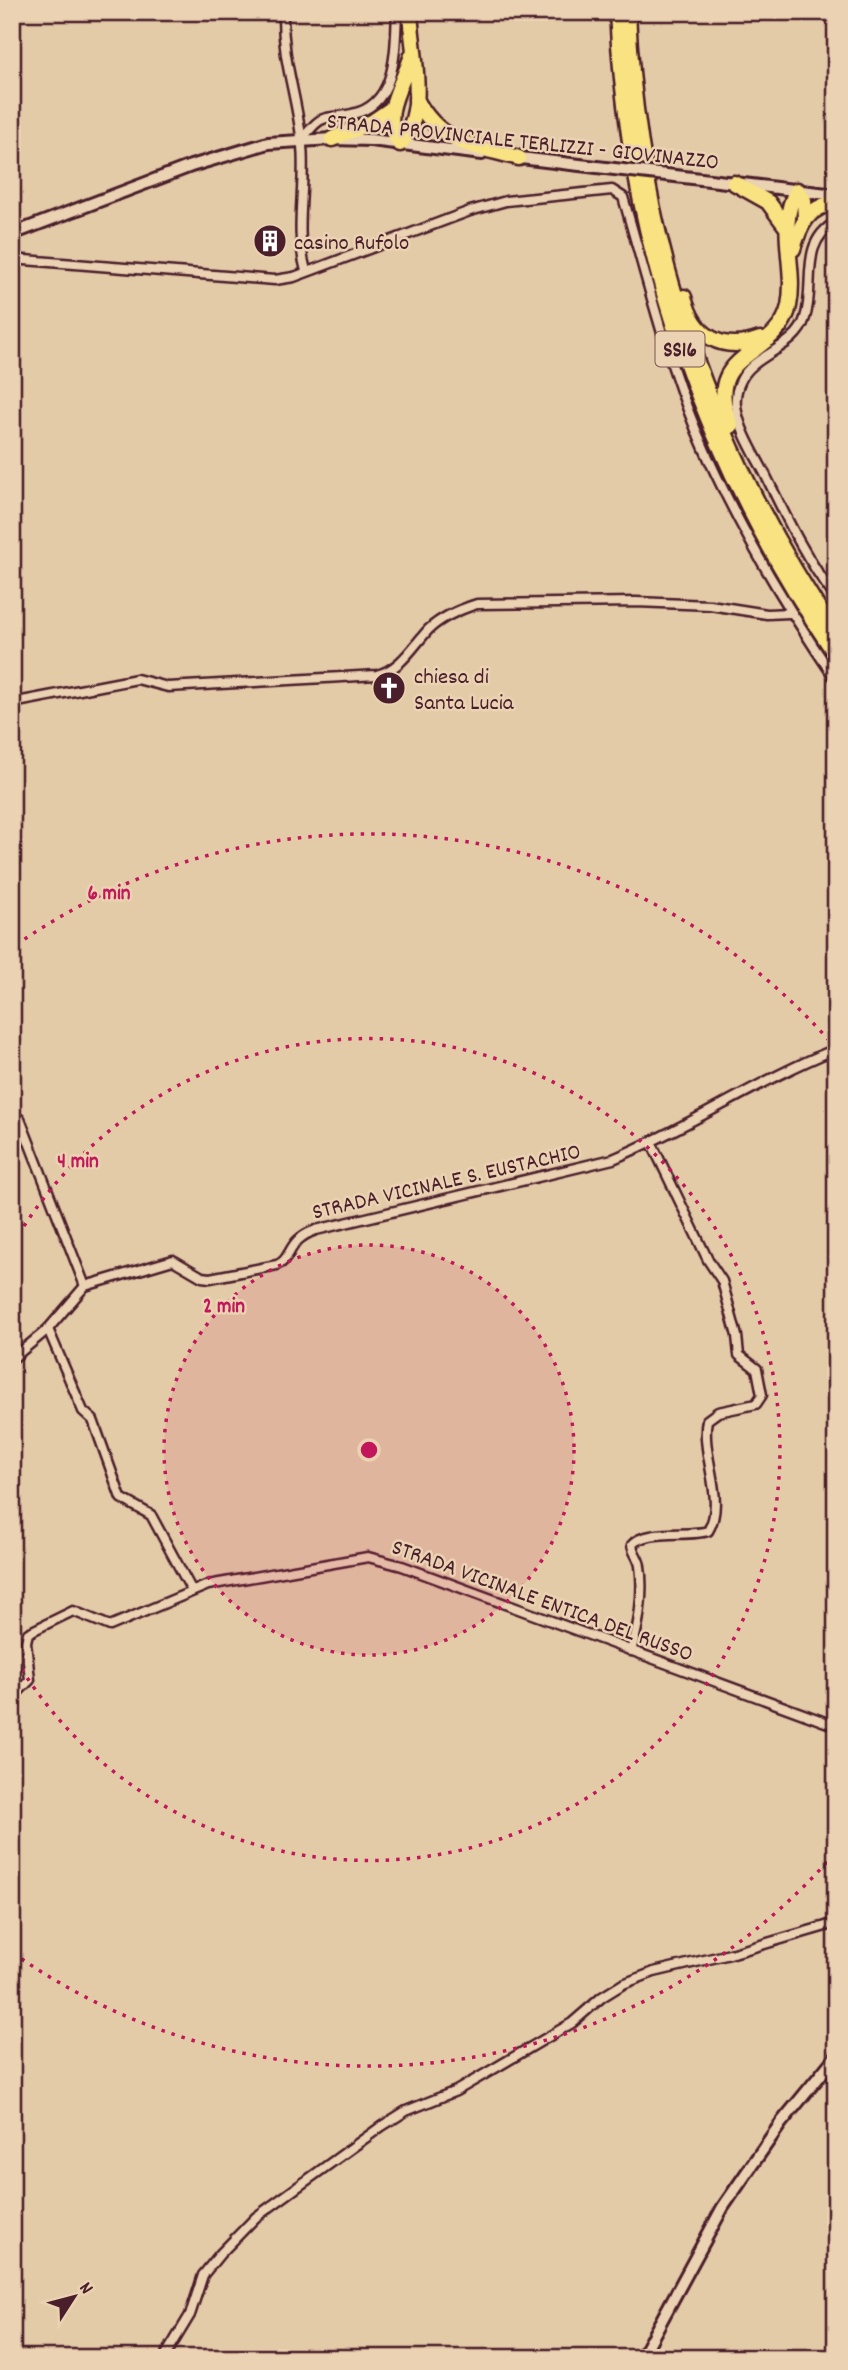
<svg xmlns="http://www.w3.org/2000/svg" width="848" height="2370" font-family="Dekko,sans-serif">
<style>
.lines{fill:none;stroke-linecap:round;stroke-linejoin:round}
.street-casing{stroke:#4a1f2b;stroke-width:13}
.secondary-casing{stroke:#4a1f2b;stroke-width:16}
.highway-casing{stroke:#4a1f2b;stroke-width:19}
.street{stroke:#ead2b2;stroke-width:8}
.secondary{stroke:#ead2b2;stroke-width:10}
.highway{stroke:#f8e281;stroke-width:14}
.secondary-bridge-casing{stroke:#4a1f2b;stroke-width:16;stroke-linecap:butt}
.secondary-bridge{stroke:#ead2b2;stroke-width:10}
.ring{fill:none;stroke:#c2185b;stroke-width:3.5;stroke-dasharray:3.5 7}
.labels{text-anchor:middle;stroke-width:5;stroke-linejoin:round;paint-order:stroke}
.shield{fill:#ead2b2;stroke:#7a5554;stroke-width:2}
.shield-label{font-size:21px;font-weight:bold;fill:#4a1f2b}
.street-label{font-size:23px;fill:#4a1f2b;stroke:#ead2b2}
.poi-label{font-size:23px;fill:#4a1f2b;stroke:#ead2b2;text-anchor:start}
.centre{fill:#c2185b;stroke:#ead2b2;stroke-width:3.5}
.ring-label{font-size:21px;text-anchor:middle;font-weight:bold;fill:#c2185b;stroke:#ead2b2;stroke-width:5;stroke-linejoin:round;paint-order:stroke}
</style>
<rect width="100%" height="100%" fill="#e4cba8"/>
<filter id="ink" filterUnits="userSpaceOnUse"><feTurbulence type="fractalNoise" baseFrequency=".0143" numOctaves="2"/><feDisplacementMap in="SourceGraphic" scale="14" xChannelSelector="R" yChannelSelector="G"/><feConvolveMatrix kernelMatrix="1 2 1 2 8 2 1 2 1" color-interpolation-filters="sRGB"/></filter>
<g filter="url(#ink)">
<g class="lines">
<defs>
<g id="street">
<path d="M283 12C282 63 298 98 302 146 306 188 294 229 306 271"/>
<path d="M301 140C325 111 320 121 352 114 398 105 395 48 397 12"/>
<path d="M836 222C798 243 816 285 805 318 796 349 754 353 741 380 737 388 735 397 736 406 739 429 754 453 765 474 787 519 805 558 836 598"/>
<path d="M12 259 275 280 294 277 470 211 506 201 612 190 623 197C646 275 665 355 696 430 733 518 782 601 836 680"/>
<path d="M12 703 137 679 168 687 377 675C401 669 413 646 429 629 442 617 461 609 477 604L636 602 710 605 767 614 790 613"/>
<path d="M12 1116 20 1119 85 1286"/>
<path d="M48 1329 83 1411 93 1420 121 1498 151 1515 192 1591"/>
<path d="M12 1359 48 1329 85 1286 173 1260 202 1277 210 1278 277 1265C293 1259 286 1240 316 1230L613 1159C690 1127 758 1080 836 1049"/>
<path d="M631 1651C639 1626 644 1592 640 1566 639 1558 633 1553 632 1545 643 1529 689 1537 708 1531 727 1500 700 1455 707 1420L718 1412 756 1404 762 1395 757 1369 739 1355 737 1336 722 1281 708 1260 651 1142"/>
<path d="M12 1698 30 1680 26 1642 28 1633 73 1611 110 1626 208 1585 368 1557 402 1566 836 1726"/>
<path d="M164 2358 190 2315 203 2275 220 2254 256 2217 382 2126 406 2111 456 2091 572 2023 602 1997 623 1984 654 1972 730 1954 836 1923"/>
</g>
<g id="secondary">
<path d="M512 157 571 164"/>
<path d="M701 179 836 195"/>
<path d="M12 234 191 166 268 143 332 139 371 140 482 154"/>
<path d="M641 2358 723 2207 781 2123 836 2056"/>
</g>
<g id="highway">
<path d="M410 12C412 53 429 111 400 144 378 116 403 85 412 55"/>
<path d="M617 12C628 245 705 463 836 655"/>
<path d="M628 12C637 235 711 450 836 635"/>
<path d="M416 99C441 145 473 145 519 158"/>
<path d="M332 139 372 122 391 109"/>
<path d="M734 183 768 202 785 225"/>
<path d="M793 249C800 225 808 206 836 203"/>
<path d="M684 297C694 337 722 353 760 339"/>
<path d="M731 426C699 350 777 360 789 306 797 267 776 225 797 190L804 200 805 218"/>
</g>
</defs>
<use href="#street" class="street-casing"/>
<use href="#secondary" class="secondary-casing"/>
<use href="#highway" class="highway-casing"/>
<use href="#street" class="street"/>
<use href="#secondary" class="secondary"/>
<use href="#highway" class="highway"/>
<defs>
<path id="secondary-bridge" d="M571 164 701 179"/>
</defs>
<use href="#secondary-bridge" class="secondary-bridge-casing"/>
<use href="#secondary-bridge" class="secondary-bridge"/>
</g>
</g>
<circle cx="369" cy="1450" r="205" fill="#c2185b" fill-opacity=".12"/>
<g class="ring">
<circle cx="369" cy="1450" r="205"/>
<path d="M13 1244A411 411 0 1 1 13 1655"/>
<path d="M834 1854A616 616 0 0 1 16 1955M16 945A616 616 0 0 1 834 1046"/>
</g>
<defs>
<symbol id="building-disc" viewBox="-11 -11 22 22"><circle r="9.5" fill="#4a1f2b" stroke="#ead2b2"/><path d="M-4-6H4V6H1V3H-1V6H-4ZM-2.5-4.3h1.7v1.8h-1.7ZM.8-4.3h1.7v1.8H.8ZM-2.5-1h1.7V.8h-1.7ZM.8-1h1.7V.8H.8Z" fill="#fff"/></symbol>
<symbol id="church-disc" viewBox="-11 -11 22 22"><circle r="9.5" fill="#4a1f2b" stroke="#ead2b2"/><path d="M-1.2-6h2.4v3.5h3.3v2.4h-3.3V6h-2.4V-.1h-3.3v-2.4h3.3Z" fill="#fff"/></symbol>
</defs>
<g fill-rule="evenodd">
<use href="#building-disc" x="251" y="222" width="38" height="38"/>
<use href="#church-disc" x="370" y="669" width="38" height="38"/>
</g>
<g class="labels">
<rect class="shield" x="655.5" y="331.5" width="49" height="35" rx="5"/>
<g class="shield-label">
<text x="680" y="356">SS16</text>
</g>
<g class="street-label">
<text transform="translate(523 140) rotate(6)" y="8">STRADA PROVINCIALE TERLIZZI - GIOVINAZZO</text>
<text transform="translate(446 1180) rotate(-13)" y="8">STRADA VICINALE S. EUSTACHIO</text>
<text transform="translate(543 1599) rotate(20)" y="8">STRADA VICINALE ENTICA DEL RUSSO</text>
</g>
<g class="poi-label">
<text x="294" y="249">casino Rufolo</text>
<text x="414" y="683">chiesa di<tspan x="414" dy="26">Santa Lucia</tspan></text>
</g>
</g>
<circle cx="369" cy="1450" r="10" class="centre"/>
<g class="ring-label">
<text x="109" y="899">6 min</text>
<text x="78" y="1167">4 min</text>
<text x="224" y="1312">2 min</text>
</g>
<rect width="848" height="2370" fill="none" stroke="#ead2b2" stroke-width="42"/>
<rect x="21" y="21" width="806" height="2328" fill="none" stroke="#4a1f2b" stroke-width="2.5" filter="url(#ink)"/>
<g transform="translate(74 2297) rotate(54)" stroke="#ead2b2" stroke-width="5" paint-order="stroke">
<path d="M0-5L12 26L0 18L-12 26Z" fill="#4a1f2b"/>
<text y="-10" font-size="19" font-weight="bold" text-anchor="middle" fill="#4a1f2b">N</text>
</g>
</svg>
